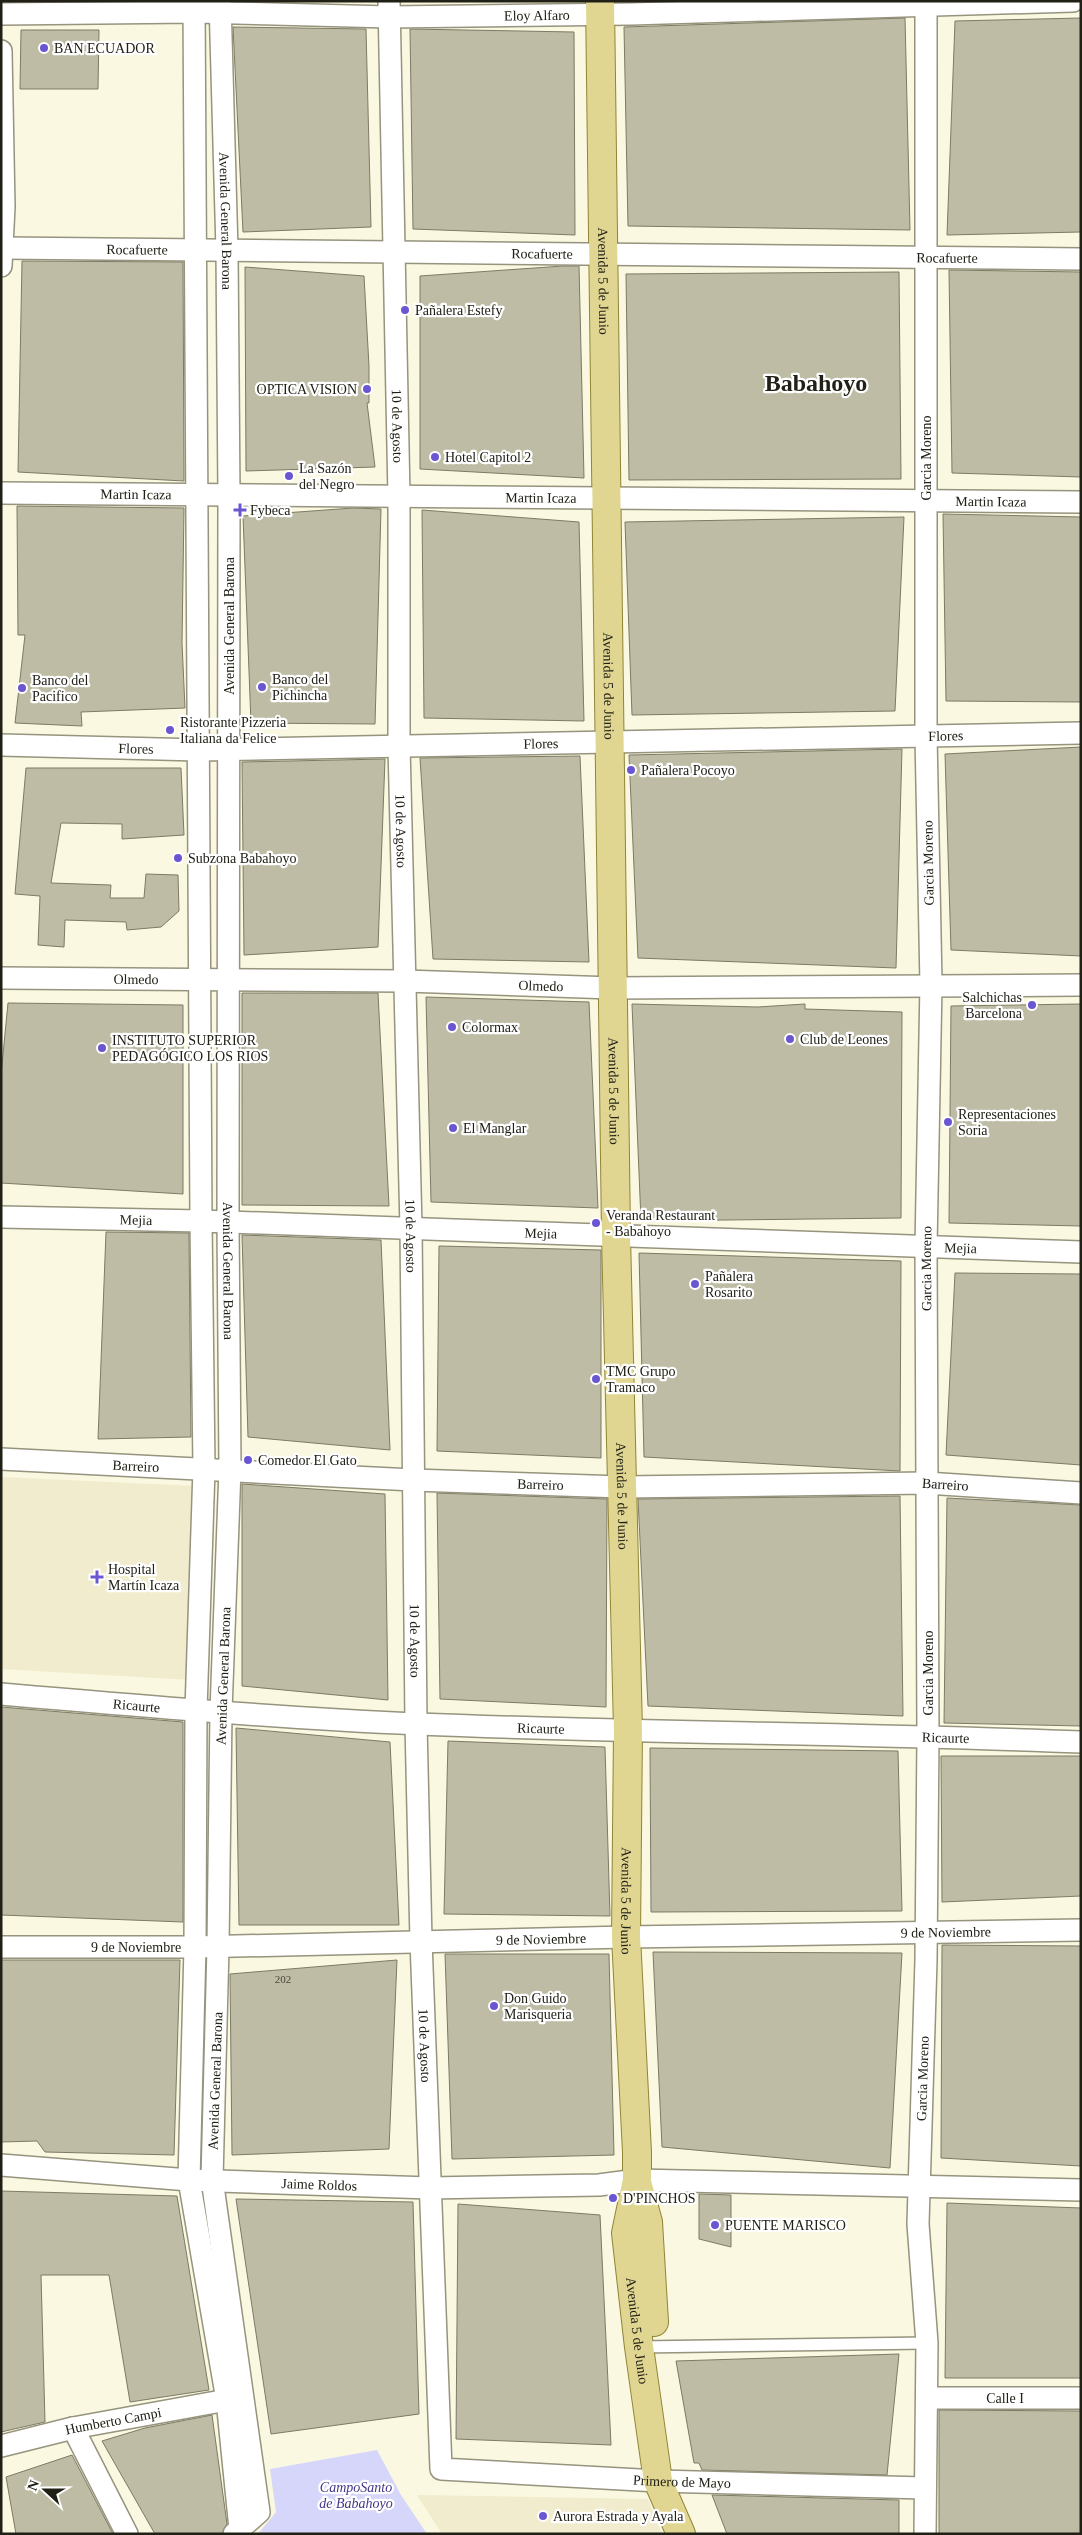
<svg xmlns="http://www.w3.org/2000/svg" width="1082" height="2535" font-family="Georgia,serif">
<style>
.built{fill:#f0eccd}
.green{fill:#d6d6fa}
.building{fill:#bebca5;stroke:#7d7a65}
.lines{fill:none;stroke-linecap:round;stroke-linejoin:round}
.lane-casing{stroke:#96937e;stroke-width:14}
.street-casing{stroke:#96937e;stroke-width:24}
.primary-casing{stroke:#908536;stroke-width:30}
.lane{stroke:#fff;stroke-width:11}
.street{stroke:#fff;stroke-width:21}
.primary{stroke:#e0d691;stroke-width:28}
.poi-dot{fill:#6a56d0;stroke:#fff;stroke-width:2}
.labels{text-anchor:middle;stroke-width:4.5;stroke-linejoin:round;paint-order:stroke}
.number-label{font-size:11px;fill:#48473a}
.street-label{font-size:14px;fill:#212017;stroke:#fff}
.poi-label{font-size:14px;fill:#212017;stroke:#fff;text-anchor:start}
.park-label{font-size:14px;font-style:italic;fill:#443689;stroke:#fff}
.town-label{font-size:24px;font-weight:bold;fill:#212017;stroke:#fff}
</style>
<rect width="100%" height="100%" fill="#faf8e0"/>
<g class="built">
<path d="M1 1477 195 1486 191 1680 1 1669Z"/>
<path d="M417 2495 648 2499 662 2534H442Z"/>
</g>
<path class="green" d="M377 2450 401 2495 427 2534H258L276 2512 270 2469Z"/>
<g class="building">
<path d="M905 18 910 230 628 226 624 27Z"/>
<path d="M1081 18V232L947 235 955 21Z"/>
<path d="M233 27 366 29 371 227 243 232Z"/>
<path d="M410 29 574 32 575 235 413 229Z"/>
<path d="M21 30H99L98 89H20Z"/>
<path d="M22 261 183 262 184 481 18 472Z"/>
<path d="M563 266H579L584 478 420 469V276Z"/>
<path d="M245 267 364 276 369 366V403H367L375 467 246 471Z"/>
<path d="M949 270 1081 272V477L952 473Z"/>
<path d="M899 272 901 479 629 480 626 274Z"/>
<path d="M17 506 184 508 182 643 185 708 81 712 82 726 15 723 25 635H18Z"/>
<path d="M353 508 381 509 375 724 251 723 243 516Z"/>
<path d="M422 510 579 522 584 721 424 718Z"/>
<path d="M943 514 1081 517V702L946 701Z"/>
<path d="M904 517 895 711 632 715 625 522Z"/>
<path d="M1081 747V956L951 950 945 754Z"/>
<path d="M902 749 896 968 638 958 629 755Z"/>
<path d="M580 756 589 962 433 959 420 758Z"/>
<path d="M385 759 378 947 244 955 242 762Z"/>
<path d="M26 768H181L184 835 122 839V824L61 823 51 883 111 885 110 898H144L146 874 178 875 179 911 161 927 127 930 126 922 65 920 64 947 38 945 40 896 15 894Z"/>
<path d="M242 993H378L389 1206 242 1205Z"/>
<path d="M426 997 589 1002 598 1208 431 1202Z"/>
<path d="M8 1003 183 1005V1194L1 1183V1075Z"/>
<path d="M632 1004 758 1007 805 1004V1009L902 1012 901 1218 641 1221Z"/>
<path d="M1081 1004V1226L949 1223 951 1006Z"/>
<path d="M106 1232 189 1233 191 1437 98 1439Z"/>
<path d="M242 1235 381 1240 390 1450 248 1437Z"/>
<path d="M439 1246 601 1250V1458L437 1451Z"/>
<path d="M639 1253 901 1261 900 1471 644 1457Z"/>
<path d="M955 1273 1081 1274V1465L946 1455Z"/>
<path d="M242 1484 385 1494 388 1700 242 1686Z"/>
<path d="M437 1493 607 1499 606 1707 440 1699Z"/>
<path d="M900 1496 903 1716 648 1706 638 1499Z"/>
<path d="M947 1498 1081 1505V1726L944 1723Z"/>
<path d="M1 1707 183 1722V1922L1 1915Z"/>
<path d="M236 1728 390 1742 399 1925H239Z"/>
<path d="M448 1741 605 1747 610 1916 444 1914Z"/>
<path d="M650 1748 898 1751 902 1911 651 1912Z"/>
<path d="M941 1756H1081V1896L942 1902Z"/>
<path d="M942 1945 1081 1946V2166L941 2158Z"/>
<path d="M653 1952 902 1953 890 2168 662 2147Z"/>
<path d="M445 1954H609L614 2155 452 2159Z"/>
<path d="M1 1960H180L174 2155 45 2152 37 2141 1 2142Z"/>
<path d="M397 1960 389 2149 232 2155 230 1974Z"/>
<path d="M1 2191 177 2196 209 2390 130 2402 109 2275H41L45 2422 1 2432Z"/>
<path d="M699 2194 731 2195V2247L699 2239Z"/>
<path d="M236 2199 413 2202 419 2414 271 2434Z"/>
<path d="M947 2203 1081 2208V2378H945Z"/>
<path d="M458 2204 600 2215 611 2445 456 2439Z"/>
<path d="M899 2354 887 2475 702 2470 699 2463H694L676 2361Z"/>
<path d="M939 2410 1081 2411V2534H939Z"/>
<path d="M212 2415 227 2524 222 2534H155L102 2441 145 2428Z"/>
<path d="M72 2455 113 2534H16L6 2477Z"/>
<path d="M712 2495 899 2500V2534H727Z"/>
</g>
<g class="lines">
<defs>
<path id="lane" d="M639 2347 927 2343"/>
<g id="street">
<path d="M194 1 201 1221 204 1469 196 1710 195 1947 189 2180 227 2400 240 2529"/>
<path id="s1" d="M220 1 227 251 229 496 228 1222 230 1469 221 1711 218 1947 212 2179 259 2512 234 2534"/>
<path id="s2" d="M389 1 399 497V746L411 1228 416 1724 421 1941 441 2469 658 2481 924 2488"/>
<path id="s3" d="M1 14 195 12 389 17 631 14 1073 1"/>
<path d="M1 51 4 207 1 266"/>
<path id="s4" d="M3 248 1081 259"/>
<path id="s5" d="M1 493 1081 502"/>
<path id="s6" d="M1 745 199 750 1081 733"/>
<path id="s7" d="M1 978 405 981 613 988 1081 985"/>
<path id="s8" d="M1 1217 201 1221 1081 1252"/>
<path id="s9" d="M1 1459 413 1480 622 1487 926 1483 1081 1493"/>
<path id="s10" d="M1 1694C140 1706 279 1718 418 1724 639 1733 860 1733 1081 1742"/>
<path id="s11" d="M1 1947H195L626 1937 1081 1930"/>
<path id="s12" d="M1 2165 189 2180 430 2188 599 2185 637 2180 1081 2190"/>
<path id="s13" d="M927 2398H1081"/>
<path d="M73 2428 127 2534"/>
<path id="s14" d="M1 2446 73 2428 227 2400"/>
<path id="s15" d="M925 2534 927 2343 918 2224 926 1960 928 1736 926 1247 931 984 926 736V1"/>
</g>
<g id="primary">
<path id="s16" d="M600 1 616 1236 628 1730 626 1937 637 2152V2180L626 2233 639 2347 658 2481 681 2534"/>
<path d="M638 2186 648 2222 654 2322"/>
</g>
</defs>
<use href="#lane" class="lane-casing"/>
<use href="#street" class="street-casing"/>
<use href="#primary" class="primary-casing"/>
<use href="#lane" class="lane"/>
<use href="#street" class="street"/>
<use href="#primary" class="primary"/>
</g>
<g class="poi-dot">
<circle cx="44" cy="48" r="5"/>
<circle cx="405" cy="310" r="5"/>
<circle cx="367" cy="389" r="5"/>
<circle cx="435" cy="457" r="5"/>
<circle cx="289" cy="476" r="5"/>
<path d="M237.5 502.5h5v5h5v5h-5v5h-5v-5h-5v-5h5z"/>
<circle cx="262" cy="687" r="5"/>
<circle cx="22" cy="688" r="5"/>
<circle cx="170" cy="730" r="5"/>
<circle cx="631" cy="770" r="5"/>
<circle cx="178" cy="858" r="5"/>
<circle cx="1032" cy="1005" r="5"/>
<circle cx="452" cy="1027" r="5"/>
<circle cx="790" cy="1039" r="5"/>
<circle cx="102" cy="1048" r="5"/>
<circle cx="948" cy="1122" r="5"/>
<circle cx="453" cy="1128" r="5"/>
<circle cx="596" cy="1223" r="5"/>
<circle cx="695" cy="1284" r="5"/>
<circle cx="596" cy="1379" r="5"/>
<circle cx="248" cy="1460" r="5"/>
<path d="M94.5 1569.5h5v5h5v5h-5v5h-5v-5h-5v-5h5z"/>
<circle cx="494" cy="2006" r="5"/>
<circle cx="613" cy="2198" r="5"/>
<circle cx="715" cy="2225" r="5"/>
<circle cx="543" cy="2516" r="5"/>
</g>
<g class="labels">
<g class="number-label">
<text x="283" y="1983">202</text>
</g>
<g class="street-label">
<text dy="5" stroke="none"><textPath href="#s3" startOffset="536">Eloy Alfaro</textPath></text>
<text dy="5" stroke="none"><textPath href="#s1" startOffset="220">Avenida General Barona</textPath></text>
<text dy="5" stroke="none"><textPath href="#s4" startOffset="134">Rocafuerte</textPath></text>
<text dy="5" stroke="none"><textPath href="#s4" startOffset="539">Rocafuerte</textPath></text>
<text dy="5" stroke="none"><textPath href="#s4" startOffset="944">Rocafuerte</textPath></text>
<text dy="5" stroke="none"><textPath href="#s16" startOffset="280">Avenida 5 de Junio</textPath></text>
<text dy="5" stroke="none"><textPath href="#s2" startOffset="425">10 de Agosto</textPath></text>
<text transform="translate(926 458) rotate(-90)" y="5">Garcia Moreno</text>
<text dy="5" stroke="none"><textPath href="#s5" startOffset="135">Martin Icaza</textPath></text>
<text dy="5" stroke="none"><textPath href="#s5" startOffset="540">Martin Icaza</textPath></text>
<text dy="5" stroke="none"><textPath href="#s5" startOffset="990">Martin Icaza</textPath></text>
<text transform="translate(229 626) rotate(-90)" y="5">Avenida General Barona</text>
<text dy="5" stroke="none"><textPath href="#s16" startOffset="685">Avenida 5 de Junio</textPath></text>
<text dy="5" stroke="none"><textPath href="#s6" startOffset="945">Flores</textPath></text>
<text dy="5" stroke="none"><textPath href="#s6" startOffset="540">Flores</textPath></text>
<text dy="5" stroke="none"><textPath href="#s6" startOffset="135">Flores</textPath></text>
<text dy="5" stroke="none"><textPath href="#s2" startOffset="830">10 de Agosto</textPath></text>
<text transform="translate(928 863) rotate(-91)" y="5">Garcia Moreno</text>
<text dy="5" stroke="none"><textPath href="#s7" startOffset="135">Olmedo</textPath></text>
<text dy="5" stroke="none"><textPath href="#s7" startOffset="540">Olmedo</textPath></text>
<text dy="5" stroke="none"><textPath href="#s16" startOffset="1090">Avenida 5 de Junio</textPath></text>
<text dy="5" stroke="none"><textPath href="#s8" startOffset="135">Mejia</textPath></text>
<text dy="5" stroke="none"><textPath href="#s8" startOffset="540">Mejia</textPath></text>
<text dy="5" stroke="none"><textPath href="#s2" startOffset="1235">10 de Agosto</textPath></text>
<text dy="5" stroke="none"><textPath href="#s8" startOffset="960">Mejia</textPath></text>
<text dy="5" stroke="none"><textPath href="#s15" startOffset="1266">Garcia Moreno</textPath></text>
<text dy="5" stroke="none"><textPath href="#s1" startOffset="1270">Avenida General Barona</textPath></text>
<text dy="5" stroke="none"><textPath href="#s9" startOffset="135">Barreiro</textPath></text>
<text dy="5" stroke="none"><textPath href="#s9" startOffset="540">Barreiro</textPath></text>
<text dy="5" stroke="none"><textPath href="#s9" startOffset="945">Barreiro</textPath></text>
<text dy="5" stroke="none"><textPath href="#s16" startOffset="1495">Avenida 5 de Junio</textPath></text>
<text dy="5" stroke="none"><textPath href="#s2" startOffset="1640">10 de Agosto</textPath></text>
<text transform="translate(928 1673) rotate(-90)" y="5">Garcia Moreno</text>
<text transform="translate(223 1676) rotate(-88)" y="5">Avenida General Barona</text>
<text dy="5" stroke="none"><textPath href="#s10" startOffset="136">Ricaurte</textPath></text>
<text dy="5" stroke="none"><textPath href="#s10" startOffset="541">Ricaurte</textPath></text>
<text dy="5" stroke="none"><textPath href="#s10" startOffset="946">Ricaurte</textPath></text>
<text dy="5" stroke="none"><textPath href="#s16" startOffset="1900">Avenida 5 de Junio</textPath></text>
<text dy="5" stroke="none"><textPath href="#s11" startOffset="945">9 de Noviembre</textPath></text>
<text dy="5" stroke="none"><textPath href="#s11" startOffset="540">9 de Noviembre</textPath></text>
<text dy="5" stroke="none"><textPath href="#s11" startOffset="135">9 de Noviembre</textPath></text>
<text dy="5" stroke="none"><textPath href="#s2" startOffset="2045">10 de Agosto</textPath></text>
<text dy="5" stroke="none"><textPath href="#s15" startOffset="456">Garcia Moreno</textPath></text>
<text transform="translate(215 2081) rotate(-88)" y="5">Avenida General Barona</text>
<text dy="5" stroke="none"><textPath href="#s12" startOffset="319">Jaime Roldos</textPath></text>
<text dy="5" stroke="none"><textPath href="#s16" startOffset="2332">Avenida 5 de Junio</textPath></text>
<text dy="5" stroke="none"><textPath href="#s13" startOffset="78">Calle I</textPath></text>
<text dy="5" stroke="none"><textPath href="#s14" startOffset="115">Humberto Campi</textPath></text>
<text dy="5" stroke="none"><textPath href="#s2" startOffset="2710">Primero de Mayo</textPath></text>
</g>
<g class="poi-label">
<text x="54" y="53">BAN ECUADOR</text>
<text x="415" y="315">Pañalera Estefy</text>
<text x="357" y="394" text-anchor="end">OPTICA VISION</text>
<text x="445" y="462">Hotel Capitol 2</text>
<text x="299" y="473">La Sazón<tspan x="299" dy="16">del Negro</tspan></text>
<text x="250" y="515">Fybeca</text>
<text x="272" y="684">Banco del<tspan x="272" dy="16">Pichincha</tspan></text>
<text x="32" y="685">Banco del<tspan x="32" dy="16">Pacifico</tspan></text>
<text x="180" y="727">Ristorante Pizzeria<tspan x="180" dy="16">Italiana da Felice</tspan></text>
<text x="641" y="775">Pañalera Pocoyo</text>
<text x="188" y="863">Subzona Babahoyo</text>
<text x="1022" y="1002" text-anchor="end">Salchichas<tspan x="1022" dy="16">Barcelona</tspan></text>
<text x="462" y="1032">Colormax</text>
<text x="800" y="1044">Club de Leones</text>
<text x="112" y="1045">INSTITUTO SUPERIOR<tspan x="112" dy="16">PEDAGÓGICO LOS RIOS</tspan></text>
<text x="958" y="1119">Representaciones<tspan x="958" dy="16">Soria</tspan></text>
<text x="463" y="1133">El Manglar</text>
<text x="606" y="1220">Veranda Restaurant<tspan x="606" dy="16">- Babahoyo</tspan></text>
<text x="705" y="1281">Pañalera<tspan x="705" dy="16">Rosarito</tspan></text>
<text x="606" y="1376">TMC Grupo<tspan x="606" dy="16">Tramaco</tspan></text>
<text x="258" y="1465">Comedor El Gato</text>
<text x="108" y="1574">Hospital<tspan x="108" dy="16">Martín Icaza</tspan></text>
<text x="504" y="2003">Don Guido<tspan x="504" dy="16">Marisqueria</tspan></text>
<text x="623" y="2203">D'PINCHOS</text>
<text x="725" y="2230">PUENTE MARISCO</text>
<text x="553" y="2521">Aurora Estrada y Ayala</text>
</g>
<g class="park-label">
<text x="356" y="2492">CampoSanto<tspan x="356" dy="16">de Babahoyo</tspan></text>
</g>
<g class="town-label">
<text x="816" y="391">Babahoyo</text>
</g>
</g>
<rect width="1082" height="2535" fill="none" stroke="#212017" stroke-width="5"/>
<g transform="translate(45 2490) rotate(291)" stroke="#ffffff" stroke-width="4" paint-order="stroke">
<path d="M0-4L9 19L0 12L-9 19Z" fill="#212017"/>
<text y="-8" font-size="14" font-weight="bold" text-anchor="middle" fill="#212017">N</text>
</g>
</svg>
